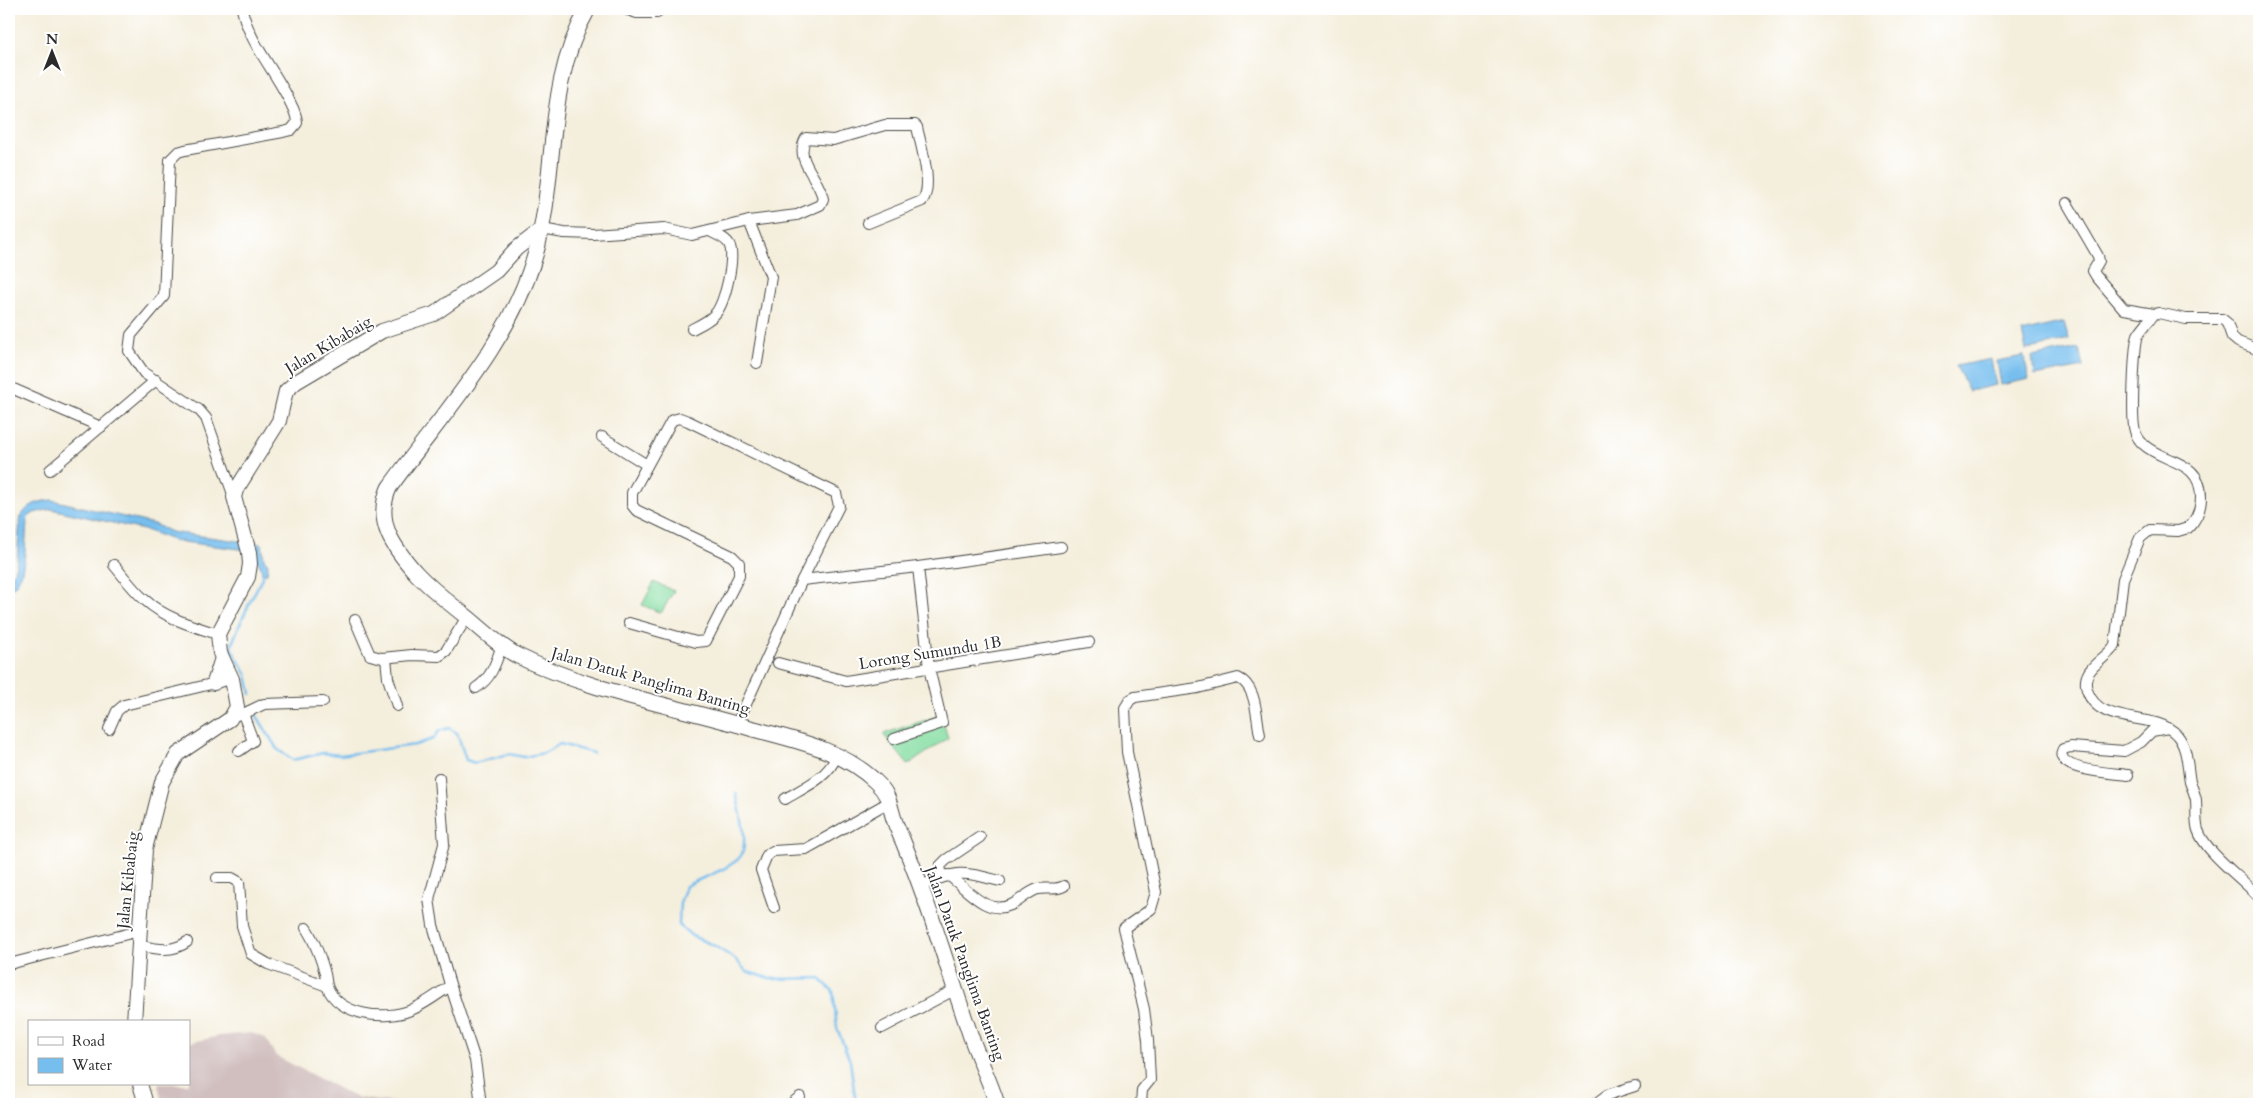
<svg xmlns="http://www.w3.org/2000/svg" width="2268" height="1113" font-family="Cardo,serif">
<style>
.industrial{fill:#d1bfbf}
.green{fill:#84dda2;stroke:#588466}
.water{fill:#76beee;stroke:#50748c}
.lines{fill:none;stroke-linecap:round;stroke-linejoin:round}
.stream{stroke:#76beee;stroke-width:2.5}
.street-casing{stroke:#494846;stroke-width:12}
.secondary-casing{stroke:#494846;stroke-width:16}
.primary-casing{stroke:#494846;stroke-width:17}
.street{stroke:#fff;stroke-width:10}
.secondary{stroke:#fff;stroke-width:14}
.primary{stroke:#fff;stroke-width:15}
.labels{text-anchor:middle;stroke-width:4;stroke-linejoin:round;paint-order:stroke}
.street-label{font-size:16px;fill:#2b2b2b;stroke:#fff}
</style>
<rect width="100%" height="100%" fill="#fff"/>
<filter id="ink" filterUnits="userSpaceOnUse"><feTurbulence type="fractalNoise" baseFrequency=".02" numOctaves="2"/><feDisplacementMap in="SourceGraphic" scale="10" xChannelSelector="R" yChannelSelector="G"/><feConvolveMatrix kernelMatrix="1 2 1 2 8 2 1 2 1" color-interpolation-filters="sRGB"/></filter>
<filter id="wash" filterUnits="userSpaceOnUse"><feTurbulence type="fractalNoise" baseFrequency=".0096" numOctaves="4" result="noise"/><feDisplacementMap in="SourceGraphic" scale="20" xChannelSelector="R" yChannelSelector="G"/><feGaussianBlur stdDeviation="1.12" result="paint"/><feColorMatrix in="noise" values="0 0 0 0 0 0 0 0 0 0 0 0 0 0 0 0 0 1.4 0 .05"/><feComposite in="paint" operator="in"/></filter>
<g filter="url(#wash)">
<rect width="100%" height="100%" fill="#f4eedc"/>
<path class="industrial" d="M251 1033 265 1038 276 1056 355 1097 379 1101 419 1104H162L158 1084H189V1043L219 1036Z"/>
<g class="green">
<path d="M654 582 674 591 661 613 642 605Z"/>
<path d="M941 715 948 738 908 765 883 734Z"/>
</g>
<g class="water">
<path d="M2064 322 2069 340 2026 350 2022 332Z"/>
<path d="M2079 348 2083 367 2035 376 2032 357Z"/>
<path d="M2024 356 2029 379 2001 385 1997 361Z"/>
<path d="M1991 359 1996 385 1969 391 1956 366Z"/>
<path d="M52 500 154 524 171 532 262 544 264 559 268 564 267 573 262 574C262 565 255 560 255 551L175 541 148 531 51 509 34 513 28 517C24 534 29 582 9 589V581L12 578 17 561 20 519C26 505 38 501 52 500Z"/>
</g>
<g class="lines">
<g class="stream">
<path d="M251 694 247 675 231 648C235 633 243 618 249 604 254 592 261 584 264 571"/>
<path d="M257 716 277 749 293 760 323 753 340 755 415 745 433 739 439 731 449 728 457 733 466 760 475 763 509 754 524 757 544 753 560 744 593 753"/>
<path d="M736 793C739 807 750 844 740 857 730 869 700 878 686 886L680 903 679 925 692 936 713 945 735 959 747 972 773 979 819 978 833 991 837 1028 850 1061 856 1104"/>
</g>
</g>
</g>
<g filter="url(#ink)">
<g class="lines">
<defs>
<g id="street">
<path d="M625 9 637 13H657"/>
<path d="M2067 203 2098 256 2099 261 2093 271 2096 276 2124 309 2154 314"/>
<path d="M749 221 771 277 757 363"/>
<path d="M542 229 564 233 593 234 664 229 692 235 749 221 797 215 820 205 823 199C820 178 793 160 806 138L833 140 885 125H915L917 127C921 146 934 187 922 201L868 223"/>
<path d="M692 329C700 325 709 321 715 314 725 304 736 256 729 244 725 237 716 235 710 231"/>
<path d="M2259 350 2238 342 2232 337 2227 323 2222 319H2186L2158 313 2154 314C2149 321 2142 328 2138 335 2134 346 2131 420 2135 431 2136 435 2140 441 2143 444 2164 464 2201 459 2201 497 2201 510 2197 519 2188 528L2178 531 2150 530 2140 538 2123 579 2115 645C2106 660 2080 668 2087 690 2099 728 2154 710 2177 735 2188 748 2187 766 2190 782 2192 788 2195 794 2196 800 2197 810 2195 821 2198 830 2205 852 2243 879 2259 897"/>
<path d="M9 387 101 427"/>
<path d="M602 437 647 465"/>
<path d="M50 470 156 380"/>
<path d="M234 497 206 418 199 410 144 373 129 351 131 335 164 296 170 160 178 152 185 150 283 132 291 130 297 123C297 114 292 106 288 98 273 68 249 42 242 9"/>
<path d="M114 565C124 577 133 590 145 600 165 618 192 626 218 634"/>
<path d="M802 580 918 567 1061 547"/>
<path d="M355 620 370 655 382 658 412 655 439 656 446 651 467 617"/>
<path d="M629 623 696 642 706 641 739 576V563L732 556 636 510 632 505V493L672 420 680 418 688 421 836 493 839 506 802 580 737 724"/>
<path d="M386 658 388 678 397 706"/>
<path d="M778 663 846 681 1089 642"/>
<path d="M476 688C492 678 496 662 502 645"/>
<path d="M234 715 243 714 264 704 323 702"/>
<path d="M109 729 117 711 124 705 232 679"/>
<path d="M894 739 942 723 929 668 918 567"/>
<path d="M239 751 253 741 243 714"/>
<path d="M2128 775C2116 773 2051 771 2063 749L2071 747 2124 751 2141 742 2152 731 2168 728"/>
<path d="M439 778 444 844 429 899 433 925 449 981 475 1060 481 1104"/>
<path d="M785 799C805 787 828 778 837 755"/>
<path d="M948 875C966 888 986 916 1011 905 1020 901 1028 892 1038 889 1048 887 1055 891 1064 886"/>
<path d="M942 877 940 866 946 860 980 837"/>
<path d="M217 878H232L239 882 242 926 251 954 268 964 327 986"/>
<path d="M920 886C959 870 961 871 1000 881"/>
<path d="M774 908 761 870 767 855 773 851 806 849 889 802"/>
<path d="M306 928C314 940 322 961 325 974 326 978 326 982 327 986 338 1016 385 1021 411 1010 425 1004 438 994 450 986"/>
<path d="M138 945C157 949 171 953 187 942"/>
<path d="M9 964 139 931"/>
<path d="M882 1028 956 989"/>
<path d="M791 1104 800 1097"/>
<path d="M1141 1104 1142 1090 1150 1080 1148 1040 1144 1009 1124 928 1151 909 1156 892 1127 752 1125 708 1130 700 1135 697 1198 688 1238 678C1257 686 1256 717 1260 735"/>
<path d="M1595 1104 1607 1095 1635 1086"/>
</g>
<g id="secondary">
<path d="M214 683 222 658"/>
<path d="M134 1022 145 849 162 782 178 754 230 719 237 707 232 679 220 653 218 634 248 577 250 564 249 552 234 497 236 490 279 421 286 391 296 382 382 331 434 314 496 271 516 249 542 229"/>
<path d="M140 1084 146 1104"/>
</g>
<path id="primary" d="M588 9C543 86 559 176 534 259 507 347 441 415 389 488 374 522 394 548 416 573 431 589 449 603 467 617 483 630 498 645 516 655 585 690 675 706 750 728 794 740 842 749 876 782 891 796 889 807 896 825 925 891 945 960 968 1028 976 1054 989 1078 997 1104"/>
</defs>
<use href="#street" class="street-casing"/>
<use href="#secondary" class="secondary-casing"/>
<use href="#primary" class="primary-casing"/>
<use href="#street" class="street"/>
<use href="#secondary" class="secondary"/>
<use href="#primary" class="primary"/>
</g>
</g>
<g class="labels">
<g class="street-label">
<text transform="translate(328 344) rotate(-31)" y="6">Jalan Kibabaig</text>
<text transform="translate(930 652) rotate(-9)" y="6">Lorong Sumundu 1B</text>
<text transform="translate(651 680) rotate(16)" y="6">Jalan Datuk Panglima Banting</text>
<text transform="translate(127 880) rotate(-84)" y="6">Jalan Kibabaig</text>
<text transform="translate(966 963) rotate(70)" y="6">Jalan Datuk Panglima Banting</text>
</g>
</g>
<rect width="2268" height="1113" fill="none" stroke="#fff" stroke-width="30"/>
<rect x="28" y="1020" width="162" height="65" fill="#ffffff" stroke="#aaaaaa"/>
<rect x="38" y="1037" width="25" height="8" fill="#ffffff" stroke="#aaaaaa"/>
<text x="72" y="1046" font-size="15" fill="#2b2b2b">Road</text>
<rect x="38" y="1058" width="25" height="15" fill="#76beee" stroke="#aaaaaa"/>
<text x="72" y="1070" font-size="15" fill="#2b2b2b">Water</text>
<g transform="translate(52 52)" stroke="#ffffff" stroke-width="4" paint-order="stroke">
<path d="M0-4L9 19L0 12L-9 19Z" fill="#2b2b2b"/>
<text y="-8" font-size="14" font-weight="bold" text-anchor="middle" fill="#2b2b2b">N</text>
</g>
</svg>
